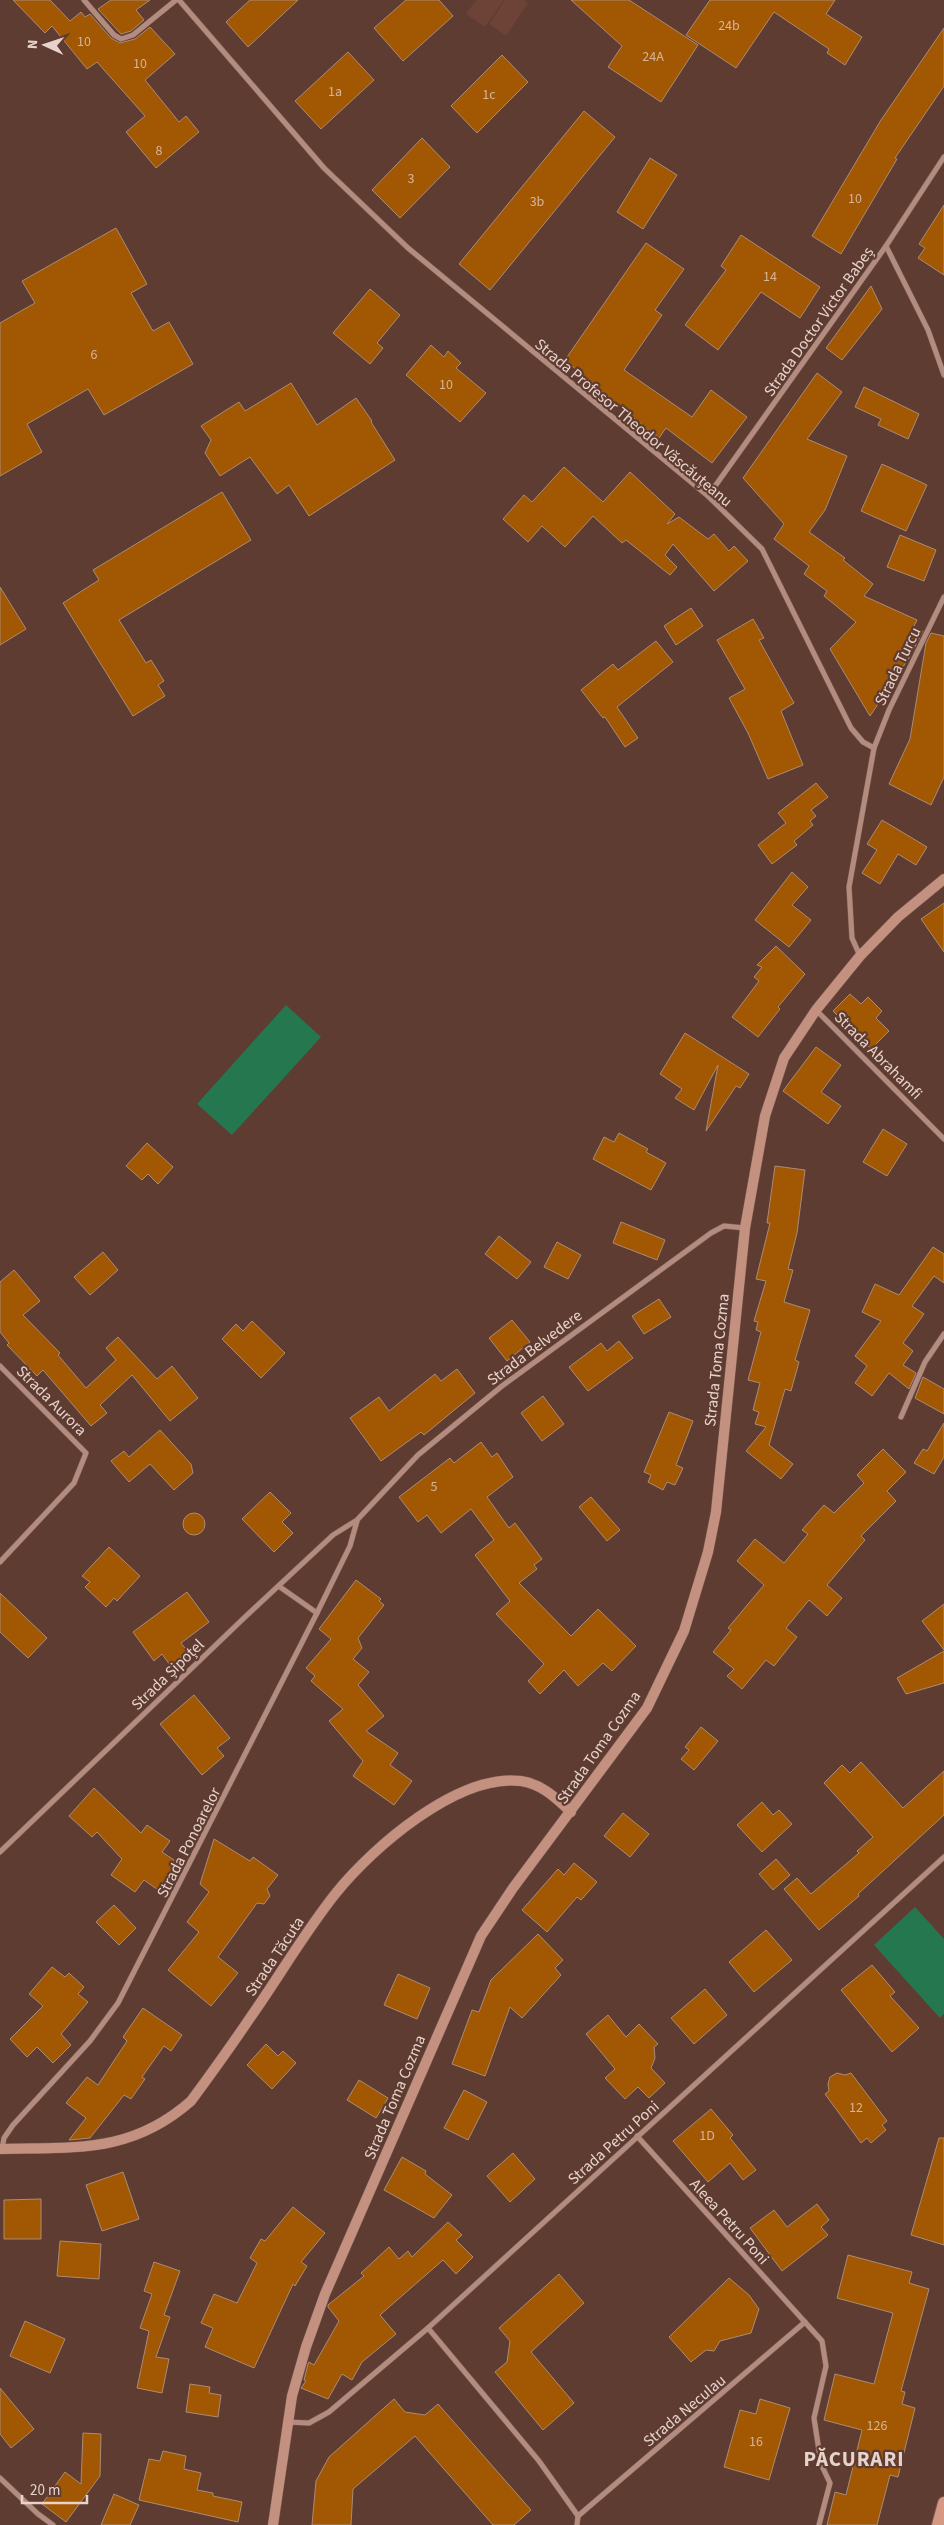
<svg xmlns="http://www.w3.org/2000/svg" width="944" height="2525" font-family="'Source Sans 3',sans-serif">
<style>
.built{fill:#6c4336}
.green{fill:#257750}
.building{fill:#a25702;stroke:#ab8c74}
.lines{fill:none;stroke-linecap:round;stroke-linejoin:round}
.street-casing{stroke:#775b52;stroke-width:6}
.secondary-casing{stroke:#775b52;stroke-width:11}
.primary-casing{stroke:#775b52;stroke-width:14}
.street{stroke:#b38c7f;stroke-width:5}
.secondary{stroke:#c49181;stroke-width:10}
.primary{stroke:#d69783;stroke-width:12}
.labels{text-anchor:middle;stroke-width:4.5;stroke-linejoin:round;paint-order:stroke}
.number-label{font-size:14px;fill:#d6b49a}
.street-label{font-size:16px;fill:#e8d3cc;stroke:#5e3c31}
.district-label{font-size:21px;font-weight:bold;letter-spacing:1px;fill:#e8d3cc;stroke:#5e3c31}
</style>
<rect width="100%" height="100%" fill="#5e3c31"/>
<g class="built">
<path d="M476 0H504L485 27 466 14Z"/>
<path d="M505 0H524L528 3 506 36 489 24Z"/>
</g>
<g class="green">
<path d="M286 1005 321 1037 232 1135 197 1104Z"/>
<path d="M915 1907 944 1939V2014L940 2018 874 1945Z"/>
</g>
<g class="building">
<path d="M13 0H50L70 21 81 12 85 17 90 14 111 38 120 43 135 39 150 27 175 54 145 80 179 122 186 116 199 132 156 168 126 132 145 116 97 62 87 69 52 26 45 33Z"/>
<path d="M111 0H150L136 10 144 20 131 31 121 34 98 9Z"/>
<path d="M250 0H298L248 47 226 22Z"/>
<path d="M406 0H439L453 16 403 61 374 28Z"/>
<path d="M571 0H629L698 45 661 102 608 67 622 46Z"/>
<path d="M710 0H835L826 14 862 37 845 65 827 53 829 49 774 12 736 68 686 35Z"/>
<path d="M944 28V86L895 158 897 159 841 254 812 236 881 120Z"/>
<path d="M348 52 374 80 321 129 295 101Z"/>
<path d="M502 55 528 82 477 133 451 106Z"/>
<path d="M584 111 615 137 490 290 459 264Z"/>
<path d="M422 138 450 167 400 218 372 190Z"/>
<path d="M650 158 677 175 643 229 617 212Z"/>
<path d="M944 205V275L918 258 925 248 919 244Z"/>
<path d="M116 228 147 284 131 293 153 331 169 322 193 364 104 415 88 389 27 424 42 452 0 476V323L35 303 22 281Z"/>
<path d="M741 235 820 287 800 318 761 292 718 350 685 325 726 270 721 266Z"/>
<path d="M646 243 684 269 655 310 662 315 624 370 692 417 711 390 747 417 712 463 666 428 659 438 643 426 565 360Z"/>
<path d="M871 286 882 309 842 360 826 348Z"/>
<path d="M370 289 400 315 377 343 383 348 370 364 333 333Z"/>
<path d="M431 345 444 357 448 351 461 363 456 368 486 393 460 422 406 375Z"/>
<path d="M817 373 842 392 807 439 847 456 825 510 809 532 845 558 843 560 873 584 864 596 917 620 913 628 923 631 909 658 870 716 830 649 856 622 824 596 827 591 804 574 809 566 774 539 784 524 743 478Z"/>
<path d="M291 383 317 425 356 398 372 421 371 422 395 460 309 516 289 485 277 494 250 457 220 476 205 453 211 440 201 426 239 402 245 411Z"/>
<path d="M864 387 919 414 908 439 878 425 881 419 855 407Z"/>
<path d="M882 464 927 485 906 531 861 511Z"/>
<path d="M564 467 603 502 630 472 675 514 667 524 679 517 708 539 714 534 729 551 734 546 748 561 714 591 673 544 665 555 677 567 670 575 626 540 622 543 593 516 565 547 542 526 528 542 503 519 524 495 532 502Z"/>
<path d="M222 492 251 540 119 620 146 663 151 660 164 681 158 685 165 696 133 716 63 603 99 580 93 570Z"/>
<path d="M900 535 936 550 924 581 887 567Z"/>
<path d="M0 587 26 629 0 645Z"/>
<path d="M691 608 703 626 676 645 664 626Z"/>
<path d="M753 619 764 638 759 640 794 703 781 711 803 765 768 779 748 733 729 698 745 689 717 640Z"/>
<path d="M931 633 944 636V777L931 805 889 784 910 739 926 643Z"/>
<path d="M656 641 673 662 617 707 638 738 625 747 605 717 603 718 581 690 613 664 618 670Z"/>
<path d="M816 783 828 797 811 810 816 816 810 821 813 825 794 841 797 845 772 864 758 845 786 823 778 813Z"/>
<path d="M882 820 927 847 916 865 898 854 880 884 862 873 877 850 867 844Z"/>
<path d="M792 872 808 887 792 905 811 920 789 947 755 920Z"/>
<path d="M944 903V952L921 919Z"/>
<path d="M776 946 805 974 778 1007 780 1009 758 1037 732 1017 759 981 754 977 762 967 757 965Z"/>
<path d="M850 994 861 1004 868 997 882 1011 876 1018 889 1031 871 1049 833 1011Z"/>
<path d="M685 1033 749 1074 740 1088 736 1086 706 1131 718 1065 694 1110 675 1098 682 1089 660 1074Z"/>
<path d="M816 1047 841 1065 821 1092 841 1106 828 1124 783 1091Z"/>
<path d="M883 1129 907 1144 887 1176 863 1162Z"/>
<path d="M619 1133 648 1149 646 1152 666 1163 651 1190 593 1159 604 1137 614 1142Z"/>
<path d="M147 1143 173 1167 158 1184 148 1174 142 1180 126 1166Z"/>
<path d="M775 1166 805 1170 797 1233 788 1269 793 1270 784 1302 810 1310 795 1360 799 1362 791 1391 785 1389 769 1445 793 1464 781 1479 746 1451 766 1427 755 1424 759 1412 753 1410 760 1383 748 1380 761 1332 756 1330 758 1322 754 1321 766 1281 756 1279 770 1223H767Z"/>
<path d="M621 1222 665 1240 657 1260 613 1243Z"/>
<path d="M499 1236 531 1262 517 1279 485 1254Z"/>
<path d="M557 1242 581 1255 568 1279 544 1267Z"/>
<path d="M933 1247 944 1254V1283L934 1276 912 1306 924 1314 903 1343 913 1351 903 1365 916 1373 909 1389 889 1373 872 1396 855 1383 867 1366 855 1356 881 1321 862 1312 875 1284 899 1295Z"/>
<path d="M103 1252 118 1270 90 1295 74 1277Z"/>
<path d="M14 1270 40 1301 23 1315 60 1353 58 1355 86 1388 116 1360 106 1348 118 1337 157 1379 172 1366 198 1398 170 1421 132 1375 100 1405 107 1413 91 1426 43 1370 37 1376 7 1345 9 1343 0 1332V1282Z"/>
<path d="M659 1299 671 1317 644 1334 632 1316Z"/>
<path d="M512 1320 530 1342 507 1361 489 1338Z"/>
<path d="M252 1321 285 1353 261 1378 222 1339 236 1324 243 1331Z"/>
<path d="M619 1341 633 1358 588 1391 569 1367 601 1343 607 1351Z"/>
<path d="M457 1369 475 1393 424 1435 421 1432 381 1461 350 1418 379 1397 389 1411 435 1374 441 1381Z"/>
<path d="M923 1377 944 1389V1414L915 1398Z"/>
<path d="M543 1396 564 1424 542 1441 521 1413Z"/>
<path d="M669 1412 693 1421 676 1465 683 1468 675 1485 667 1482 663 1490 648 1482 651 1475 644 1472Z"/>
<path d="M944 1423V1457L934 1474 914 1463 923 1449 927 1451Z"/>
<path d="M160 1430 191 1464 193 1473 174 1490 150 1464 129 1482 111 1461 124 1451 129 1457Z"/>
<path d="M481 1442 492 1457 497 1453 513 1477 487 1497 509 1528 515 1523 542 1559 534 1565 537 1569 519 1583 571 1636 598 1609 636 1646 612 1671 603 1663 578 1686 564 1670 540 1694 528 1681 544 1664 496 1614 510 1601 475 1555 494 1540 471 1509 441 1533 427 1515 418 1522 399 1497 450 1458 454 1463Z"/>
<path d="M883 1449 906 1472 887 1491 896 1501 861 1536 865 1540 827 1585 842 1598 827 1616 809 1600 786 1628 797 1637 774 1666 766 1660 742 1689 727 1676 734 1669 713 1652 731 1630 728 1628 764 1585 737 1561 755 1539 784 1563 808 1534 802 1530 824 1505 834 1513 864 1483 857 1475Z"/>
<path d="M270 1492 291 1513 282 1522 293 1533 274 1552 242 1519Z"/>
<path d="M591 1497 620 1530 607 1541 579 1507Z"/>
<circle cx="194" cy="1524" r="11"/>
<path d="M109 1547 140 1576 117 1601 114 1598 106 1607 85 1587 90 1582 82 1576Z"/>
<path d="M356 1580 381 1599 379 1601 384 1605 358 1638 362 1648 353 1659 369 1672 358 1685 384 1716 366 1731 398 1753 390 1765 412 1781 394 1805 353 1776 363 1761 329 1721 343 1709 311 1681 315 1676 306 1668 331 1639 319 1629Z"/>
<path d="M187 1592 209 1622 181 1643 188 1652 170 1665 162 1654 154 1661 133 1632Z"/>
<path d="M0 1593 47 1638 28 1658 0 1632Z"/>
<path d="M944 1604V1650L922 1621Z"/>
<path d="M944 1651V1683L906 1694 897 1678Z"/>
<path d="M194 1695 230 1738 217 1748 224 1756 202 1775 160 1724Z"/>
<path d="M701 1727 718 1741 694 1770 681 1759 689 1750 685 1747Z"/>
<path d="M861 1762 903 1808 944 1771V1815L858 1894 859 1896 819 1930 784 1889 797 1878 811 1894 859 1853 857 1851 873 1837 824 1783 842 1765 850 1773Z"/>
<path d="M94 1788 141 1833 147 1825 170 1841 162 1852 180 1864 161 1892 144 1880 135 1892 111 1875 122 1859 97 1832 92 1837 69 1816Z"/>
<path d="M762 1802 773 1815 779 1810 792 1824 762 1852 737 1825Z"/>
<path d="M623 1813 649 1834 630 1857 604 1836Z"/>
<path d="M214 1839 250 1861 253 1857 278 1875 267 1889 270 1896 264 1904 257 1903 218 1957 238 1973 211 2006 168 1970 199 1932 187 1922 209 1892 200 1884Z"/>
<path d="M776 1859 790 1875 773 1890 759 1874Z"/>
<path d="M574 1863 597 1882 581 1900 577 1897 547 1932 522 1910 558 1869 564 1875Z"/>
<path d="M114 1905 136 1928 119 1945 96 1922Z"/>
<path d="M766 1930 792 1960 754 1992 729 1962Z"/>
<path d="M538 1934 563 1960 555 1968 561 1975 522 2018 510 2007 485 2076 452 2064 472 2010 479 2012 491 1980Z"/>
<path d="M872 1965 895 1992 890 1996 919 2028 892 2052 841 1990Z"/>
<path d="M52 1967 65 1977 69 1973 84 1987 78 1994 88 2002 61 2034 71 2045 53 2063 37 2047 27 2057 10 2039 43 2006 29 1994Z"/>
<path d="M398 1974 430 1988 417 2019 384 2005Z"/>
<path d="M705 1989 727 2015 694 2044 671 2018Z"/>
<path d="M143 2008 182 2035 171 2051 164 2046 142 2077 145 2079 131 2099 124 2095 90 2138 69 2140 86 2118 66 2103 87 2077 98 2085 127 2041 123 2037Z"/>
<path d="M608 2015 626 2037 639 2024 658 2044 654 2047 655 2058 651 2068 665 2083 649 2098 638 2087 625 2099 605 2078 615 2069 586 2034Z"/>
<path d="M266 2044 278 2056 283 2051 296 2063 272 2089 247 2065Z"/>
<path d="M837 2073 845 2075 851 2073 887 2121 882 2125 886 2130 871 2143 867 2138 861 2143 825 2094 829 2091 828 2084 830 2077Z"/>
<path d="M359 2080 388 2098 376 2118 347 2100Z"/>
<path d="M464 2090 487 2102 468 2140 444 2128Z"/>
<path d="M711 2109 733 2135 730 2138 756 2170 743 2180 730 2163 708 2182 673 2141Z"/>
<path d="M939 2138H944V2245L911 2235Z"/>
<path d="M513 2153 535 2179 510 2202 487 2176Z"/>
<path d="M402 2157 426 2171 425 2174 452 2195 434 2218 384 2190Z"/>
<path d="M123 2172 139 2219 102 2231 86 2185Z"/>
<path d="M41 2199V2239H4V2200Z"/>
<path d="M817 2204 829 2220 821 2227 828 2235 782 2271 750 2228 774 2210 787 2227Z"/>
<path d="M293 2207 325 2233 301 2262 307 2266 295 2286 293 2284 254 2368 205 2347 213 2328 201 2323 214 2294 237 2303 257 2263 250 2258 261 2239 265 2241Z"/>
<path d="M448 2222 462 2235 456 2240 473 2257 456 2274 443 2260 380 2315 396 2334 362 2362 352 2380 342 2374 328 2399 301 2388 306 2381 304 2380 308 2364 309 2362 314 2365 339 2321 328 2307V2305L364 2276 361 2273 389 2247 399 2259 408 2251 412 2257Z"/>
<path d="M60 2241 101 2244 99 2279 57 2276Z"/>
<path d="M848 2255 912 2272 909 2283 929 2289 901 2391 905 2392 902 2404 915 2408 898 2477 890 2475 877 2525H827L835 2492 846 2495 862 2430 824 2420 835 2374 874 2384 893 2313 837 2298Z"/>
<path d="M154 2262 180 2271 164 2315 170 2317 156 2357 169 2359 162 2393 137 2388 149 2331 140 2328 152 2294 144 2291Z"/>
<path d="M559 2274 584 2303 531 2352 574 2403 543 2430 495 2372 507 2362 510 2341 499 2328Z"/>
<path d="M729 2278 749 2295 759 2309 751 2333 720 2341 714 2351 706 2350 691 2362 669 2337Z"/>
<path d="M25 2321 65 2339 50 2373 10 2356Z"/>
<path d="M190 2384 210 2387 209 2393 221 2395 218 2417 186 2412Z"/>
<path d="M0 2388 34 2429 11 2448 0 2434Z"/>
<path d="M394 2399 405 2412 425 2415 438 2404 531 2510 514 2525H493L415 2436 353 2489 351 2525H312L316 2481 329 2457Z"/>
<path d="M760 2399 790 2408 769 2480 724 2467 740 2410 756 2414Z"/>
<path d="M83 2433 101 2434 100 2476 66 2522 42 2504 65 2472 81 2484Z"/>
<path d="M163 2451 186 2456 184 2469 201 2473 197 2490 213 2493V2496L242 2502 238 2522 139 2500 149 2459 160 2461Z"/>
<path d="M114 2494 139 2505 130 2525H101Z"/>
</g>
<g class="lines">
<defs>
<g id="street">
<path d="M84 0 114 35 121 39 133 35 176 0"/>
<path d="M179 0 324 168 408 248 708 496 762 549 851 728 863 742 874 748"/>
<path d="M886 246 928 330 944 375"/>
<path d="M708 496 886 246 944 157"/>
<path d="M860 956 852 938 849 887 874 748 889 710 944 597"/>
<path d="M816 1010 944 1139"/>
<path d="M0 1366 86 1453 74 1483 0 1562"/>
<path d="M901 1417 925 1362 944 1334"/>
<path d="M280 1587 317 1613"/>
<path d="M0 1852 245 1617 333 1535 357 1520 418 1455 502 1386 711 1233 724 1226 745 1228"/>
<path d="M637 2136 822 2341 826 2366 814 2418 821 2464 830 2483 819 2525"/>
<path d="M2 2149 4 2138 13 2125 90 2041 118 2003 317 1613 350 1546 357 1521"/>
<path d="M428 2328 539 2461 578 2516 577 2525"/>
<path d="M287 2422 309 2423 329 2412 428 2328 944 1857"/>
<path d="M0 2478 38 2514 53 2525"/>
<path d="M578 2516 805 2322"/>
</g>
<g id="secondary">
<path d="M0 2149C75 2147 131 2154 191 2101 211 2074 231 2046 250 2018 279 1977 304 1933 336 1893 372 1848 458 1773 521 1781 542 1784 556 1798 571 1812"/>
<path d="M273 2525 292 2396 306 2347 325 2294 481 1936 513 1888 647 1708 684 1631 708 1552 716 1512 745 1228 765 1116 784 1058 816 1010 860 956 898 917 944 879"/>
</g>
<path id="primary" d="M938 2525 944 2503"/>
</defs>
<use href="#street" class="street-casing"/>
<use href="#secondary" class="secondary-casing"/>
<use href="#primary" class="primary-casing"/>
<use href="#street" class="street"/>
<use href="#secondary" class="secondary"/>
<use href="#primary" class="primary"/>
</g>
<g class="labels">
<g class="number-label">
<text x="729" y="30">24b</text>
<text x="84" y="46">10</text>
<text x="653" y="61">24A</text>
<text x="140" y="68">10</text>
<text x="335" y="96">1a</text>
<text x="489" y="99">1c</text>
<text x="159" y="155">8</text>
<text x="411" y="183">3</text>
<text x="855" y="203">10</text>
<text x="537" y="206">3b</text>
<text x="770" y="281">14</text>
<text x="94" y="359">6</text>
<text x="446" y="389">10</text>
<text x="434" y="1491">5</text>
<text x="856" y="2112">12</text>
<text x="707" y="2140">1D</text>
<text x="877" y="2430">126</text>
<text x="756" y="2446">16</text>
</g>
<g class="street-label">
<text transform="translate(818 321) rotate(-55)" y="6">Strada Doctor Victor Babeș</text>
<text transform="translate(634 422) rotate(40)" y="6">Strada Profesor Theodor Văscăuțeanu</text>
<text transform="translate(897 666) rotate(-64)" y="6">Strada Turcu</text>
<text transform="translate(879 1055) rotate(45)" y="6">Strada Abrahamfi</text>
<text transform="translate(534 1347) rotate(-37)" y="6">Strada Belvedere</text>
<text transform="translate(716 1360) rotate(-84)" y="6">Strada Toma Cozma</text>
<text transform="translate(52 1400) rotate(45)" y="6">Strada Aurora</text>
<text transform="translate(167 1674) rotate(-44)" y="6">Strada Șipoțel</text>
<text transform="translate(598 1747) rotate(-55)" y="6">Strada Toma Cozma</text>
<text transform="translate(188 1842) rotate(-63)" y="6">Strada Ponoarelor</text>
<text transform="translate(274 1956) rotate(-56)" y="6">Strada Tăcuta</text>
<text transform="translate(394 2097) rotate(-67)" y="6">Strada Toma Cozma</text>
<text transform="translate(613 2142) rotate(-42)" y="6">Strada Petru Poni</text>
<text transform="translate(730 2221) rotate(48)" y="6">Aleea Petru Poni</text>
<text transform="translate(684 2410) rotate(-40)" y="6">Strada Neculau</text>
</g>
<g class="district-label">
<text x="854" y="2466">PĂCURARI</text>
</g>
</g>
<g transform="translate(45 45) rotate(273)" stroke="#5e3c31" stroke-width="4" paint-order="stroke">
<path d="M0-4L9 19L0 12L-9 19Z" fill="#e8d3cc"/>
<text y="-8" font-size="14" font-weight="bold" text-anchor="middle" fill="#e8d3cc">N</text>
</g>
<path d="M22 2495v8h65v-8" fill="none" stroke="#e8d3cc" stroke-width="2.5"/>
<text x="30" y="2495" font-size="15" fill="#e8d3cc" stroke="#5e3c31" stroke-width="4" paint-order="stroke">20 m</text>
</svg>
